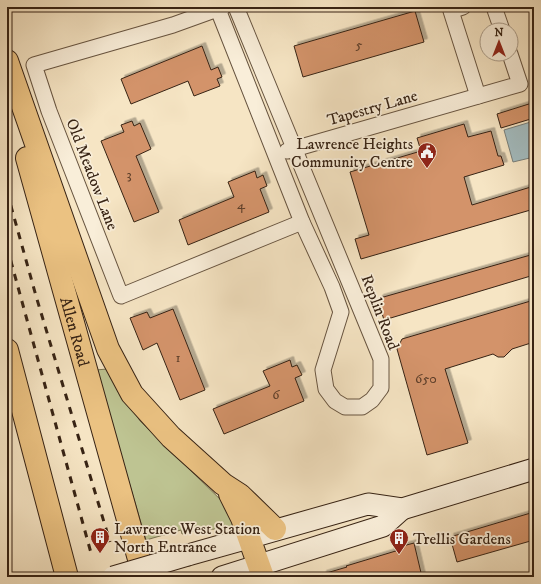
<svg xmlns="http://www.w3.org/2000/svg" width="541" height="584" font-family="'IM FELL DW Pica',serif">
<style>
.green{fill:#bec492;stroke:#7a7453}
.water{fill:#a3bcc0;stroke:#787f7b}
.building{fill:#d3936b;stroke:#372314;filter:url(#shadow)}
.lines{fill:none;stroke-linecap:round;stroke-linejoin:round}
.street-casing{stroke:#675440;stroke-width:17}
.secondary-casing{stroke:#372314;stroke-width:23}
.highway-casing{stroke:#372314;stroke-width:24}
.street{stroke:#f9eed9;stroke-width:15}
.secondary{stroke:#f9eed9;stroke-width:21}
.highway{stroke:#ebc282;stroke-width:22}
.rail{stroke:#372314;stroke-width:3;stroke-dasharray:7 7;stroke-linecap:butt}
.secondary-bridge-casing{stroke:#372314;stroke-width:23;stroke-linecap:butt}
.secondary-bridge{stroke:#f9eed9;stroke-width:21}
.labels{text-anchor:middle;stroke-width:3.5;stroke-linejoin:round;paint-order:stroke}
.number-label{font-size:14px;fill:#5e3f2a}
.street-label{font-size:16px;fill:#372314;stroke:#f9eed9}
.poi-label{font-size:16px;fill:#372314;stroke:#f9eed9;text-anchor:start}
</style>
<defs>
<filter id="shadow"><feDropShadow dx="3.5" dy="-3.5" stdDeviation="0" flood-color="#0004"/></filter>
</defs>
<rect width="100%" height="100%" fill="#f6e5c4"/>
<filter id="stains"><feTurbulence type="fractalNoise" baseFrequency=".005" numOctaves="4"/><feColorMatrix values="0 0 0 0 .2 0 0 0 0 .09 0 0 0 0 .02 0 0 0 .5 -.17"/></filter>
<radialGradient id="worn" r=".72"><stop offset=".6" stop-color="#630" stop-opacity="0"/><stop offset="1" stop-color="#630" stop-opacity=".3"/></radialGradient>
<path class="green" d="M107 369 140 421 227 506 234 524 231 527C215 530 198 529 182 534L181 530 146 540 96 370Z"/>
<path class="water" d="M534 121V157L513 162 504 130Z"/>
<g class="building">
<path d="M415 11 424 42 303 77 294 46Z"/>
<path d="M202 46 211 70 218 67 222 77 217 79 220 86 194 96 188 81 131 104 121 79Z"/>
<path d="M532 103 534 118 501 128 497 114Z"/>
<path d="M132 121 134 126 140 123 151 149 136 156 159 212 134 222 101 141 124 132 121 125Z"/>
<path d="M464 124 468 137 491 131 498 156H501L504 165 464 177 472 205 534 186V209L361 259 355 239 369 235 350 172 421 151 417 138Z"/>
<path d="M255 171 257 178 263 175 267 186 260 189 269 212 188 245 179 220 234 197 228 182Z"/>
<path d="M534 254V275L384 320 378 300 380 298Z"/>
<path d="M534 300V342L512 349 504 357H498L493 354 445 369 468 443 427 455 397 349 402 339Z"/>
<path d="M173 309 205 390 180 400 157 343 143 350 130 318 147 312 150 318Z"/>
<path d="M290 360 292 367 297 365 302 375 295 378 304 401 224 434 213 409 270 386 263 371Z"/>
<path d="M534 512V540L457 562 450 537Z"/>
<path d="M414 543 422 577H323V574L347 567 346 566 399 550V547Z"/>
</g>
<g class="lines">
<defs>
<g id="street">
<path d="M217 7 302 222 332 287 341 312 323 370 326 389 335 401 345 407H362L372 400 381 388V359L236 7"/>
<path d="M223 7 173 25 34 65 49 111 121 296 302 222"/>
<path d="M463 7 451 11 478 96"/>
<path d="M494 7 502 30"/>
<path d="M287 151 520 84 510 54"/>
</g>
<g id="secondary">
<path d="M188 555 368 504 402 509 534 469"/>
<path d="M222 577 383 526 402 509"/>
</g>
<g id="highway">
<path d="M7 61 108 349 132 394 171 437 223 484 240 495 275 529"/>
<path id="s1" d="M27 158 144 577"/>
<path d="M7 350 67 577"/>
<path d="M230 494 242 518 263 577"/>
</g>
</defs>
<use href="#street" class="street-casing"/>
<use href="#secondary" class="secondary-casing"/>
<use href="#highway" class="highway-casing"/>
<use href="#street" class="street"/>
<use href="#secondary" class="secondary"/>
<use href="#highway" class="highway"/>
<g class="rail">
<path d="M7 192 36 296 110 542"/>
<path d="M7 247 91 553"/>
</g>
<defs>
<path id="secondary-bridge" d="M113 577 188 555"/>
</defs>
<use href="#secondary-bridge" class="secondary-bridge-casing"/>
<use href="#secondary-bridge" class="secondary-bridge"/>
</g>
<defs>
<symbol id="civic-pin" viewBox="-11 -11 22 30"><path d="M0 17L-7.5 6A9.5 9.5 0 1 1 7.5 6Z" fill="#8f2418" stroke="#f9eed9"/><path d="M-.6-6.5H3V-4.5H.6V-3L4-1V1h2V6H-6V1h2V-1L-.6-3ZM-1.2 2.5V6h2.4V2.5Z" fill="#fff"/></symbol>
<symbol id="building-pin" viewBox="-11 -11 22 30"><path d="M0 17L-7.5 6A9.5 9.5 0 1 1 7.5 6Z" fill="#8f2418" stroke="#f9eed9"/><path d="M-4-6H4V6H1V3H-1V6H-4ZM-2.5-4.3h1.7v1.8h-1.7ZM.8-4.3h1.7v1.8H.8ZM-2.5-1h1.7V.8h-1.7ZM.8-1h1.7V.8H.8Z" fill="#fff"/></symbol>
</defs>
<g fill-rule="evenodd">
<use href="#civic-pin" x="416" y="141" width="22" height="30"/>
<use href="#building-pin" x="89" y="526" width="22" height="30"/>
<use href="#building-pin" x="388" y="527" width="22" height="30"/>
</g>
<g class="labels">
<g class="number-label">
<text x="359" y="49">5</text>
<text x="129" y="179">3</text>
<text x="241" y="209">4</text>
<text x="178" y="362">1</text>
<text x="426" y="383">650</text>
<text x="276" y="399">6</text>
</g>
<g class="street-label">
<text transform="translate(372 107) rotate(-16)" y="6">Tapestry Lane</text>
<text transform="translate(93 174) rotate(69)" y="6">Old Meadow Lane</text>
<text transform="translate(381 312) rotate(69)" y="6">Replin Road</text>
<text dy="6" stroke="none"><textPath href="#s1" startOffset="180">Allen Road</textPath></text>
</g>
<g class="poi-label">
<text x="413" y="149" text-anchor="end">Lawrence Heights<tspan x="413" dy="18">Community Centre</tspan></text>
<text x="114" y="534">Lawrence West Station<tspan x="114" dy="18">North Entrance</tspan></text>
<text x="413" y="544">Trellis Gardens</text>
</g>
</g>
<rect width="541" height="584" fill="none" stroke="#f6e5c4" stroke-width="24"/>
<rect x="8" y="8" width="525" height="568" fill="none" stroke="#372314" stroke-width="2"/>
<rect x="12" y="12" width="517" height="560" fill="none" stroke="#372314"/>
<g transform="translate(499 42)"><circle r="19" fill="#f9eed9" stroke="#ab9d8a"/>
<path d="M0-3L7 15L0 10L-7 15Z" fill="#8f2418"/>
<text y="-6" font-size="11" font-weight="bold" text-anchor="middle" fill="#372314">N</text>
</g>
<rect width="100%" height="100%" filter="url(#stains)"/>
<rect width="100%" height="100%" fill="url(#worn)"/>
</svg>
